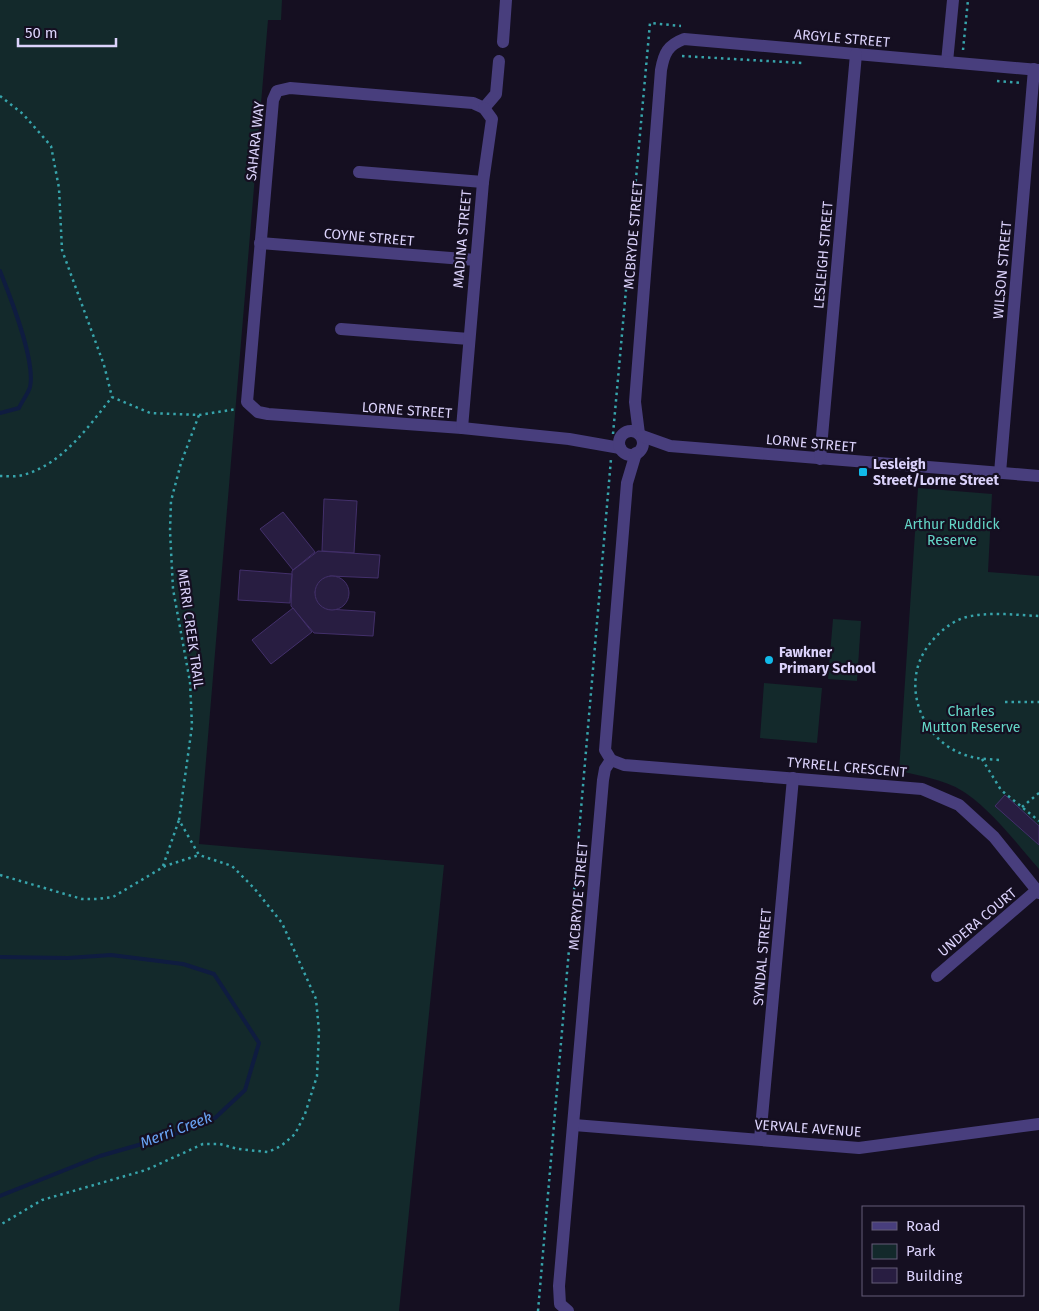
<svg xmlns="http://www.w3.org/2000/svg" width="1039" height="1311" font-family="'Fira Sans',sans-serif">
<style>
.green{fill:#13292b}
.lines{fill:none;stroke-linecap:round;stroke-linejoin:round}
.stream{stroke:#0f1c40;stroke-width:4}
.building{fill:#281d41;stroke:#43306b}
.path{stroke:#37a4ab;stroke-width:2.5;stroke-dasharray:2.5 4;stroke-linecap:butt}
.minor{stroke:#483e7d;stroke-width:12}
.poi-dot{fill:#11bae9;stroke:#150f21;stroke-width:2}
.labels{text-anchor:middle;stroke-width:4.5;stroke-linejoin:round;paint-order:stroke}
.street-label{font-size:14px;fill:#dcd3fc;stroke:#150f21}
.poi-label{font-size:14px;font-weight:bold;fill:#dcd3fc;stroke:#150f21;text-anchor:start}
.park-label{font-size:14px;fill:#64d6c7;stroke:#150f21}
.water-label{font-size:15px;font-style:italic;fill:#69a3f4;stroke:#150f21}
</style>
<rect width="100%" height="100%" fill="#150f21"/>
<g class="green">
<path d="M0 0H282L281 20H268L199 844 444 865 399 1311H0Z"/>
<path d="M918 488 992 494 988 572 1039 576V869C1017 844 995 814 967 794 948 780 921 776 899 771Z"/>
<path d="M833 619 861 621 857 681 828 679Z"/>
<path d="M764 683 822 688 817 743 760 738Z"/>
</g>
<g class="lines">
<g class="stream">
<path d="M0 271C10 296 36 361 30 387 28 394 22 401 19 408L0 413"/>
<path d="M0 957 68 958 111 955 183 964 214 974 259 1043 245 1090 215 1118 170 1136 100 1156 0 1196"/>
</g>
</g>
<g class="building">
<path d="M324 499 357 501 354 553 322 551Z"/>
<path d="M283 512 315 552 293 570 260 529Z"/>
<path d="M318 551 380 555 378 578 330 576 320 582 315 592 319 603 328 609 375 612 373 636 314 633 291 606 292 571Z"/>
<path d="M240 570 292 574 290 603 238 600Z"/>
<circle cx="332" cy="593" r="17"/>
<path d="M293 608 312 632 271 664 252 640Z"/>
<path d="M1005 795 1039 826V845L995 806Z"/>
</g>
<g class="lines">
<g class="path">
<path d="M963 50 968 0"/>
<path d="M682 56 803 63"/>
<path d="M997 81 1022 83"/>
<path d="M0 96 23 114 51 146 59 188 62 250 104 365 112 397 150 413 199 415 181 463 171 501 170 531 173 589 190 682 192 726 179 820 199 855 232 866 254 888 282 923 316 999 319 1031 317 1076 305 1114 295 1134 281 1146 268 1152 238 1149 220 1144H203L146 1170 42 1200 0 1225"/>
<path d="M199 415 237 409"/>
<path d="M613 434 650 23 681 26"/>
<path d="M0 476C7 476 16 477 23 475 63 464 88 427 112 397"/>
<path d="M1005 702H1039"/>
<path d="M982 759 1001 790 1039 821"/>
<path d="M999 760C987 759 976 759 965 755 921 740 900 684 928 646 936 635 949 623 963 618 986 611 1015 615 1039 616"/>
<path d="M1022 807 1039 793"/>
<path d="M163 866 179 820"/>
<path d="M0 875 82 899H97L113 897 165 866 199 855"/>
<path d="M538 1311 611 459"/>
</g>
<g class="minor">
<path d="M503 42 506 0"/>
<path d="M947 62 953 0"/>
<path d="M484 108 473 103 290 88 277 91 273 100 247 402 258 412 268 414 462 428 569 439 620 448"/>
<path d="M484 108 496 94 499 61"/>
<path d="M359 172 483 182"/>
<path d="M260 243 476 260"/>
<path d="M341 329 469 339"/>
<path d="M462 428 483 182 492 119 484 108"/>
<circle cx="631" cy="443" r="12"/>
<path d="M639 434 635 402 661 70C664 53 668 45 684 39L1039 70"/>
<path d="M642 436 670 446 1039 476"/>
<path d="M820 459 856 54"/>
<path d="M1000 473 1034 69"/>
<path d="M611 760 624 765 922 789 959 805 994 837 1039 893"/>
<path d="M937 976 1037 890"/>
<path d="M574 1125 859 1148 1039 1124"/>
<path d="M760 1139 793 778"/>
<path d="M568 1311 560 1304 559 1286 603 780 605 769 611 760 605 750 627 483 636 453"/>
</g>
</g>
<g class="poi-dot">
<rect x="858" y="467" width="10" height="10" rx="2.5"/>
<circle cx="769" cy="660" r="5"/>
</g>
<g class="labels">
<g class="street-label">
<text transform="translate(842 38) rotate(5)" y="5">ARGYLE STREET</text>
<text transform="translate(255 141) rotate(-84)" y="5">SAHARA WAY</text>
<text transform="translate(633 235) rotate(-85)" y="5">MCBRYDE STREET</text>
<text transform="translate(369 237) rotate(5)" y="5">COYNE STREET</text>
<text transform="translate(462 239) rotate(-85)" y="5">MADINA STREET</text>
<text transform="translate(823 255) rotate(-85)" y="5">LESLEIGH STREET</text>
<text transform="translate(1002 270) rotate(-85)" y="5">WILSON STREET</text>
<text transform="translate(407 410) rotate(4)" y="5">LORNE STREET</text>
<text transform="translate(811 443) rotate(5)" y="5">LORNE STREET</text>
<text transform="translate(191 629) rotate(82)" y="5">MERRI CREEK TRAIL</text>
<text transform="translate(847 767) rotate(5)" y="5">TYRRELL CRESCENT</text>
<text transform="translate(578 896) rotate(-85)" y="5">MCBRYDE STREET</text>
<text transform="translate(977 922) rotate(-40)" y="5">UNDERA COURT</text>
<text transform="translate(762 957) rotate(-85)" y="5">SYNDAL STREET</text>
<text transform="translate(808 1128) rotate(4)" y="5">VERVALE AVENUE</text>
</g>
<g class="poi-label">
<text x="873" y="469">Lesleigh<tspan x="873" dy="16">Street/Lorne Street</tspan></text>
<text x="779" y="657">Fawkner<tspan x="779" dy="16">Primary School</tspan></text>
</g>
<g class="park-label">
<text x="952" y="529">Arthur Ruddick<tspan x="952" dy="16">Reserve</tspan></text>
<text x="971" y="716">Charles<tspan x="971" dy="16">Mutton Reserve</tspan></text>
</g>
<g class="water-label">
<text transform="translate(176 1130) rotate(-21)" y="5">Merri Creek</text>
</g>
</g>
<rect x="862" y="1206" width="162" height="90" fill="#150f21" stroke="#655d79"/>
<rect x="872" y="1222" width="25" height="8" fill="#483e7d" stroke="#655d79"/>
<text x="906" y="1231" font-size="15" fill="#dcd3fc">Road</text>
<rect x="872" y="1244" width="25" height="15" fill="#13292b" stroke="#655d79"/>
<text x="906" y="1256" font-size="15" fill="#dcd3fc">Park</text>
<rect x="872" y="1268" width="25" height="15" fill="#281d41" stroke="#655d79"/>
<text x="906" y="1281" font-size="15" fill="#dcd3fc">Building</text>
<path d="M18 38v8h98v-8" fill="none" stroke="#dcd3fc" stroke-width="2.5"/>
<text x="25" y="38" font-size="15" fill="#dcd3fc" stroke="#150f21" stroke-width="4" paint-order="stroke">50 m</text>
</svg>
